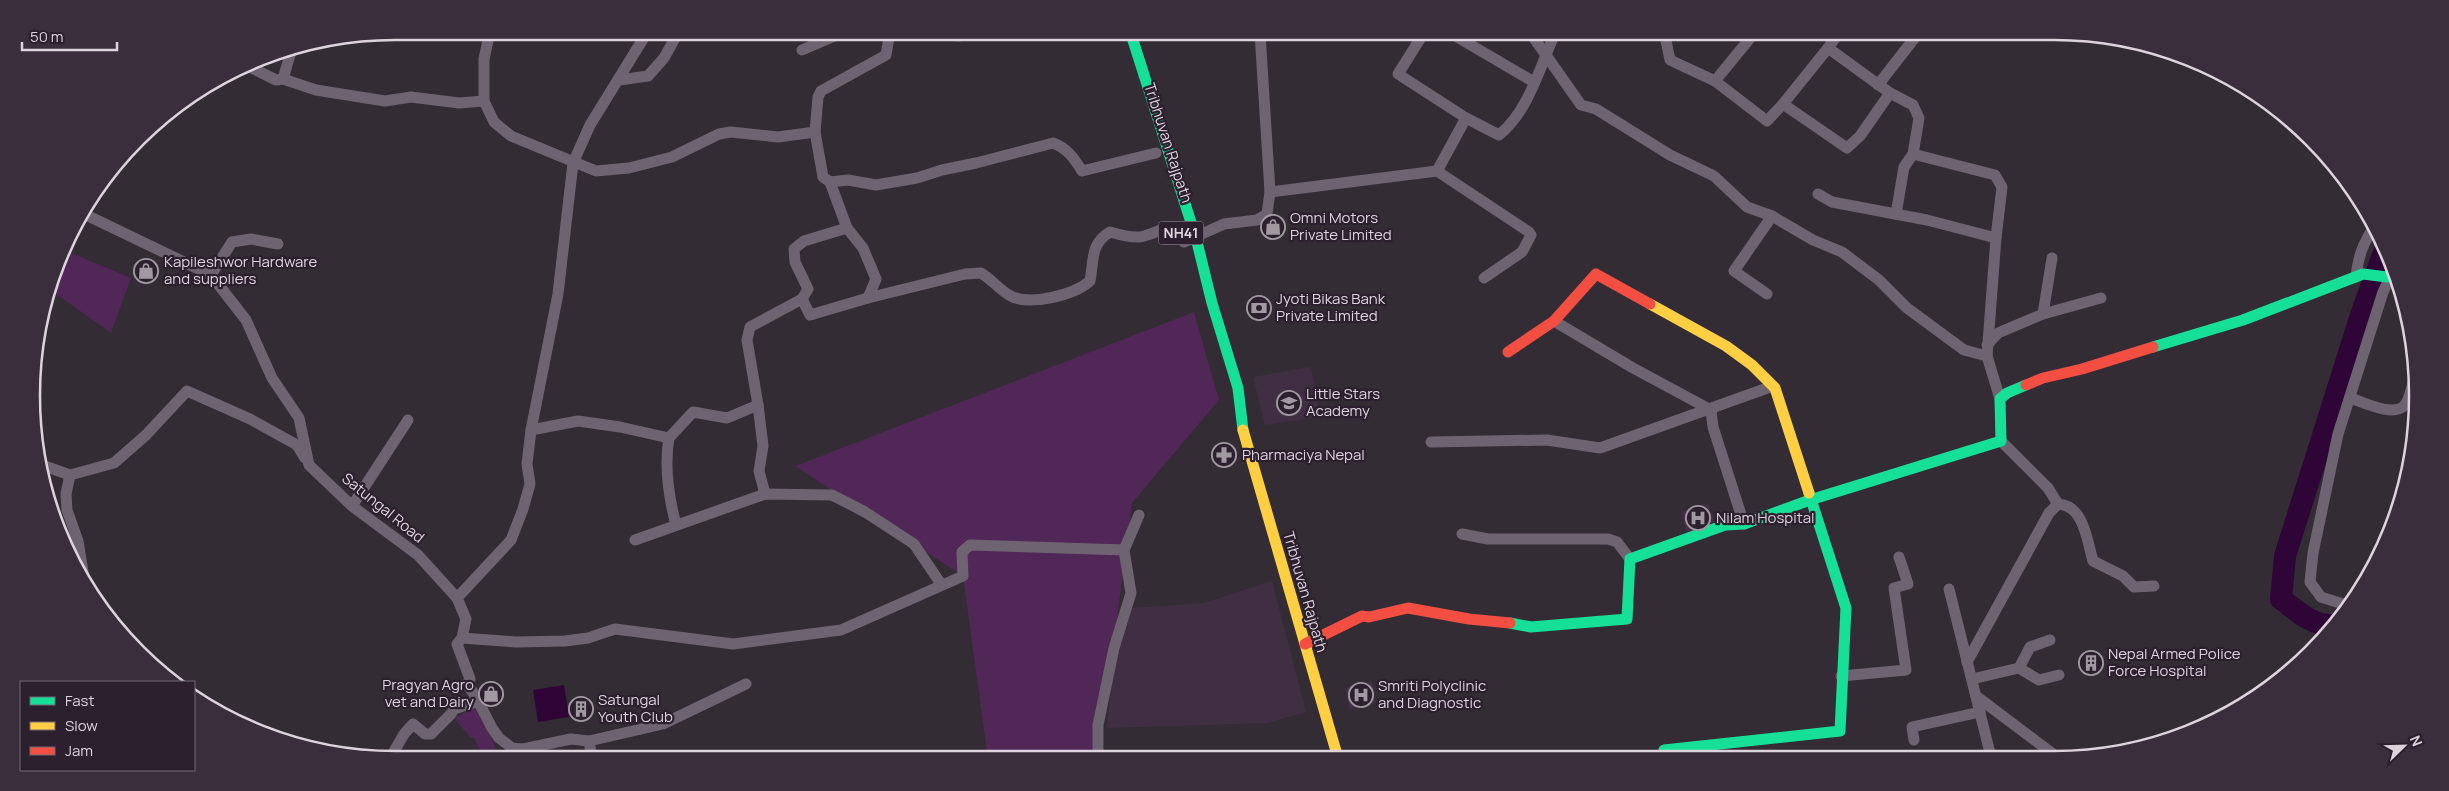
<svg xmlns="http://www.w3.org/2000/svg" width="2449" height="791" font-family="Manrope,sans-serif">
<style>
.built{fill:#402f42}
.green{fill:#512757}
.water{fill:#2f0436}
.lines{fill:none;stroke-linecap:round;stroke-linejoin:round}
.river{stroke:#2f0436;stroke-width:22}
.street{stroke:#6e6370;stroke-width:11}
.fast{stroke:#16e098;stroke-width:11}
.slow{stroke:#ffcf43;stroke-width:11}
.jam{stroke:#f24e42;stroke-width:11}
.labels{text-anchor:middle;stroke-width:4.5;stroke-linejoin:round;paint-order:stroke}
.shield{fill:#2c202e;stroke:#a79da8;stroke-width:1}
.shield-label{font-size:14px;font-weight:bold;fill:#dcd3dd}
.street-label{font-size:15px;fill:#dcd3dd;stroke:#2c202e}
.poi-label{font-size:15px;fill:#dcd3dd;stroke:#2c202e;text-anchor:start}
.rim{fill:none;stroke:#dcd3dd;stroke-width:2.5}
</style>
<rect width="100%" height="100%" fill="#332c34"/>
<g class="built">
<path d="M1311 367 1320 417 1265 425 1253 377Z"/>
<path d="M1708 503 1715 525 1688 536 1681 512Z"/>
<path d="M1272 581 1306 712 1267 723 1107 728 1113 666 1132 608 1204 603Z"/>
<path d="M1372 681 1376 702 1349 710 1346 688Z"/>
</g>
<g class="green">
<path d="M64 250 131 278 111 333 52 291Z"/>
<path d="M1194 312 1219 400 1132 503 1099 758 988 759 963 576 795 466Z"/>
<path d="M478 706 499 756 494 760H485L474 738 470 737 454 718Z"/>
</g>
<path class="water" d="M564 685 569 717 538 722 533 690Z"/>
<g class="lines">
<path class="river" d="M2330 625C2311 625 2296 610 2281 599L2285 556 2362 312 2384 252 2387 250"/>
<g class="street">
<path d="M939 31 958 36 1000 31"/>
<path d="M1096 31H1117"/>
<path d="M1262 31 1260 33 1270 192"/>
<path d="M1425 31 1398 74 1466 118"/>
<path d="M1447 31 1534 82"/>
<path d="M1529 31 1581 105 1596 109 1670 155 1714 176 1747 207 1772 216 1813 240 1842 252 1879 280 1907 308 1964 350 1987 356 2000 399"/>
<path d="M1664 31 1670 60 1715 81 1767 121 1783 104 1847 148 1860 136 1890 93"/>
<path d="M1840 31 1828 48 1890 93 1913 105 1919 118 1913 154 1904 167 1896 214"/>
<path d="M292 48 283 79 316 90 385 101 411 97 459 103 484 101 494 122 511 136 596 171 629 168 672 157 719 134 731 132 778 137 815 132 818 97 821 91 886 55 890 31"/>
<path d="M802 50 846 31"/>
<path d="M246 65 276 80 283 79"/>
<path d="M619 80 648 76 664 58 679 31"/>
<path d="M1715 81 1756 31"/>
<path d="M1878 85 1920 31"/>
<path d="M484 101V59L490 31"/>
<path d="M1783 104 1828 48"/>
<path d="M815 132 823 177 830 182 848 180 876 185 917 178 942 170 976 163 1053 143C1067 148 1074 158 1082 171L1156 153"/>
<path d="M1913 154 1995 175 2002 187 1996 238"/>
<path d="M1437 171 1529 232 1531 235 1522 252 1484 278"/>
<path d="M1818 194 1832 202 1927 220 1996 238 1987 356"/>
<path d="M82 213 211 275 246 320 272 378 299 418 309 465 352 506 418 555 457 598 466 619 462 638 457 644 470 679 467 684 476 697 492 728 499 738 512 748 523 749 571 739 589 741 592 759"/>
<path d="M847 228 863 248 876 279 868 298 965 274 981 273C991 279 999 289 1009 295 1028 307 1074 295 1090 281 1094 260 1090 244 1110 232 1138 240 1141 239 1167 227"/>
<path d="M1184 242 1224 224 1257 220 1267 214 1270 192 1437 171 1466 118 1499 135C1529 111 1540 66 1556 31"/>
<path d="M211 275 232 242 251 239 278 244"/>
<path d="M2356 277C2358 257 2363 243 2374 227"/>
<path d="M1767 294 1734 271 1772 216"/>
<path d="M802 299 810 315 868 298"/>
<path d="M2043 314 2101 298"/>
<path d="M1554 321 1633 368 1711 410 1713 427 1744 524"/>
<path d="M1987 345 1998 333 2043 314 2052 258"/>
<path d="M2350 398C2363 402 2392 417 2404 406 2411 398 2413 381 2415 371"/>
<path d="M758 405 747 340 750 327 802 299 808 289 795 262 794 249 804 241 847 228 830 182"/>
<path d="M531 430 578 421 620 427 669 438 693 412 727 418 758 405 763 446 759 471 765 494"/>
<path d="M669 438C664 466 669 498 676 525"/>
<path d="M2001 441 2048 488 2058 504"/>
<path d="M1431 442 1547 440 1600 448 1773 386"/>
<path d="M39 464 70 475 114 463 146 435 187 391 250 419 297 445 305 458"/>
<path d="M70 475 66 494 67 510 78 541 84 578"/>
<path d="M352 506 408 420"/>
<path d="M1462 534 1488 539H1608L1617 542 1630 559"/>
<path d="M635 540 765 494 832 495 865 512 914 544 941 584"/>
<path d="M1949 589 1991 757"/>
<path d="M457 598 511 540 523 509 530 484 527 464 531 430 558 294 573 163 590 125 648 31"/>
<path d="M2346 605 2321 597 2310 582 2313 553 2338 434 2383 292 2390 277"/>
<path d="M462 638 516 642 565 641 588 638 615 629 733 644 841 630 963 576 962 552 970 545 1124 550"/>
<path d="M1967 662 2049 513 2058 504C2084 505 2087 541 2093 561L2123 576 2134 587 2154 586"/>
<path d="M2019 668 2030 647 2050 640"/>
<path d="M1841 676 1906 670 1894 588 1908 584 1899 557"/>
<path d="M1972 679 2019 668 2039 680 2059 675"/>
<path d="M1976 696 2057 757"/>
<path d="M1914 740 1912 727 1980 712"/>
<path d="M589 741 663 724 746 684"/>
<path d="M1098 758V725L1114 648 1131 593 1124 550 1139 515"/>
<path d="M383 759 392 755 404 734 413 724 425 734H431L451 714 454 709 479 701"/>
</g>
<g class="fast">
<path d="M1130 31 1196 238 1212 303 1238 388 1243 430"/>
<path d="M2153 347 2243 320 2363 274 2387 277 2396 275"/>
<path d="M1510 623 1531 627 1627 619 1630 559 1725 525 1744 524 1810 500 2001 441 2000 399 2007 393 2026 385"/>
<path d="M1664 750 1840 731 1846 608 1809 493"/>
</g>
<g class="slow">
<path d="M1650 304 1726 346 1752 365 1775 388 1809 493"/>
<path d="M1243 430 1338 758"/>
</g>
<g class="jam">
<path d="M1508 352 1554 321 1596 274 1650 304"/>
<path d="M2026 385 2043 378 2082 369 2153 347"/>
<path d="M1305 644 1362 616 1369 617 1408 608 1469 619 1510 623"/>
</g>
</g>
<defs>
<symbol id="shop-ring" viewBox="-11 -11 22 22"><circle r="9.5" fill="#2c202e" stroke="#a199a2" stroke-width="1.5"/><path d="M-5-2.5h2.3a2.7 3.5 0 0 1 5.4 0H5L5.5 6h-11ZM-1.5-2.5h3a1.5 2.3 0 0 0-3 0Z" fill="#a199a2"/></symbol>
<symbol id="bank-ring" viewBox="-11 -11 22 22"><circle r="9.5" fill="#2c202e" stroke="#a199a2" stroke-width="1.5"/><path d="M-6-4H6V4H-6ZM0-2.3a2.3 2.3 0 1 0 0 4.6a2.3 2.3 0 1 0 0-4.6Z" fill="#a199a2"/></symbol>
<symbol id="school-ring" viewBox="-11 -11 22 22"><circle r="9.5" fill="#2c202e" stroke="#a199a2" stroke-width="1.5"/><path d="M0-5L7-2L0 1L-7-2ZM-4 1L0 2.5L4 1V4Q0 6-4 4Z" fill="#a199a2"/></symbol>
<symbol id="pharmacy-ring" viewBox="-11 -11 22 22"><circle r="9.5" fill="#2c202e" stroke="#a199a2" stroke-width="1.5"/><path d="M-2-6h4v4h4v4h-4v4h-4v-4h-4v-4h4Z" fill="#a199a2"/></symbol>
<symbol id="hospital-ring" viewBox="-11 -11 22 22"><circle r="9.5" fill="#2c202e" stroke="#a199a2" stroke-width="1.5"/><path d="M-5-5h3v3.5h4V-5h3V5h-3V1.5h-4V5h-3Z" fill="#a199a2"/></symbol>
<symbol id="building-ring" viewBox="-11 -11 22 22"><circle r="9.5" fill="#2c202e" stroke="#a199a2" stroke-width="1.5"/><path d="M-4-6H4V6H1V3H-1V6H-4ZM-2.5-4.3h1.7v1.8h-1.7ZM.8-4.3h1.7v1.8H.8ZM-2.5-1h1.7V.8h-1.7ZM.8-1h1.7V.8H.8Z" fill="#a199a2"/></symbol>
</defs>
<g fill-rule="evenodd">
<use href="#shop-ring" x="1259" y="213" width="28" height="28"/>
<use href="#shop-ring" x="132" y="257" width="28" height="28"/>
<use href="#bank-ring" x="1245" y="294" width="28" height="28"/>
<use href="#school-ring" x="1275" y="389" width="28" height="28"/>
<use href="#pharmacy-ring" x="1210" y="441" width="28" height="28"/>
<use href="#hospital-ring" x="1684" y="504" width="28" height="28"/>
<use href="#building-ring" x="2077" y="649" width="28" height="28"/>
<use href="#shop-ring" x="477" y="680" width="28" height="28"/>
<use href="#hospital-ring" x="1347" y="681" width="28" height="28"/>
<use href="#building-ring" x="567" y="695" width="28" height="28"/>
</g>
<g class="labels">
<rect class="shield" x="1158.5" y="221.5" width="45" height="23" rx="4"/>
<g class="shield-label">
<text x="1181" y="238">NH41</text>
</g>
<g class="street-label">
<text transform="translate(1168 143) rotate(72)" y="5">Tribhuvan Rajpath</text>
<text transform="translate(383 508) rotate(39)" y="5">Satungal Road</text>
<text transform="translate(1305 592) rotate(74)" y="5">Tribhuvan Rajpath</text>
</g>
<g class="poi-label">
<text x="1290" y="223">Omni Motors<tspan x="1290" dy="17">Private Limited</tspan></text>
<text x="164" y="267">Kapileshwor Hardware<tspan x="164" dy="17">and suppliers</tspan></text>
<text x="1276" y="304">Jyoti Bikas Bank<tspan x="1276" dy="17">Private Limited</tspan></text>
<text x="1306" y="399">Little Stars<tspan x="1306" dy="17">Academy</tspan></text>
<text x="1242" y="460">Pharmaciya Nepal</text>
<text x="1716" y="523">Nilam Hospital</text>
<text x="2108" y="659">Nepal Armed Police<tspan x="2108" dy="17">Force Hospital</tspan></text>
<text x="474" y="690" text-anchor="end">Pragyan Agro<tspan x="474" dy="17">vet and Dairy</tspan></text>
<text x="1378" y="691">Smriti Polyclinic<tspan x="1378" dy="17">and Diagnostic</tspan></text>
<text x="598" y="705">Satungal<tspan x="598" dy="17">Youth Club</tspan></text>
</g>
</g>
<path d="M0 0H2449V791H0ZM395 40H2054A355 355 0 0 1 2409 395V396A355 355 0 0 1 2054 751H395A355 355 0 0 1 40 396V395A355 355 0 0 1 395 40Z" fill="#3a2e3c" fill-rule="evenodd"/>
<path class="rim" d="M395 40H2054A355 355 0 0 1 2409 395V396A355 355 0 0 1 2054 751H395A355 355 0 0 1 40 396V395A355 355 0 0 1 395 40Z"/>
<rect x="20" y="681" width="175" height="90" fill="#2c202e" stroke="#726874"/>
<rect x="30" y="697" width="25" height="8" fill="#16e098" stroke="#726874"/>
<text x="65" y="706" font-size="15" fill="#dcd3dd">Fast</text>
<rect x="30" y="722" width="25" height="8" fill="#ffcf43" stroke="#726874"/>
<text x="65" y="731" font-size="15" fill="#dcd3dd">Slow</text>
<rect x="30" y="747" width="25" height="8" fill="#f24e42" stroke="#726874"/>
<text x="65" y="756" font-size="15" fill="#dcd3dd">Jam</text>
<g transform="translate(2404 746) rotate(67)" stroke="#2c202e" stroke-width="4" paint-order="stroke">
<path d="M0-4L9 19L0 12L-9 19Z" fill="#dcd3dd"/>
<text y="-8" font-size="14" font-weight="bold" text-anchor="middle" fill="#dcd3dd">N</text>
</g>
<path d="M22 42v8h95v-8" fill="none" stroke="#dcd3dd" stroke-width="2.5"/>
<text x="30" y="42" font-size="15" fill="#dcd3dd" stroke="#2c202e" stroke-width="4" paint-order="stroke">50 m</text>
</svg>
